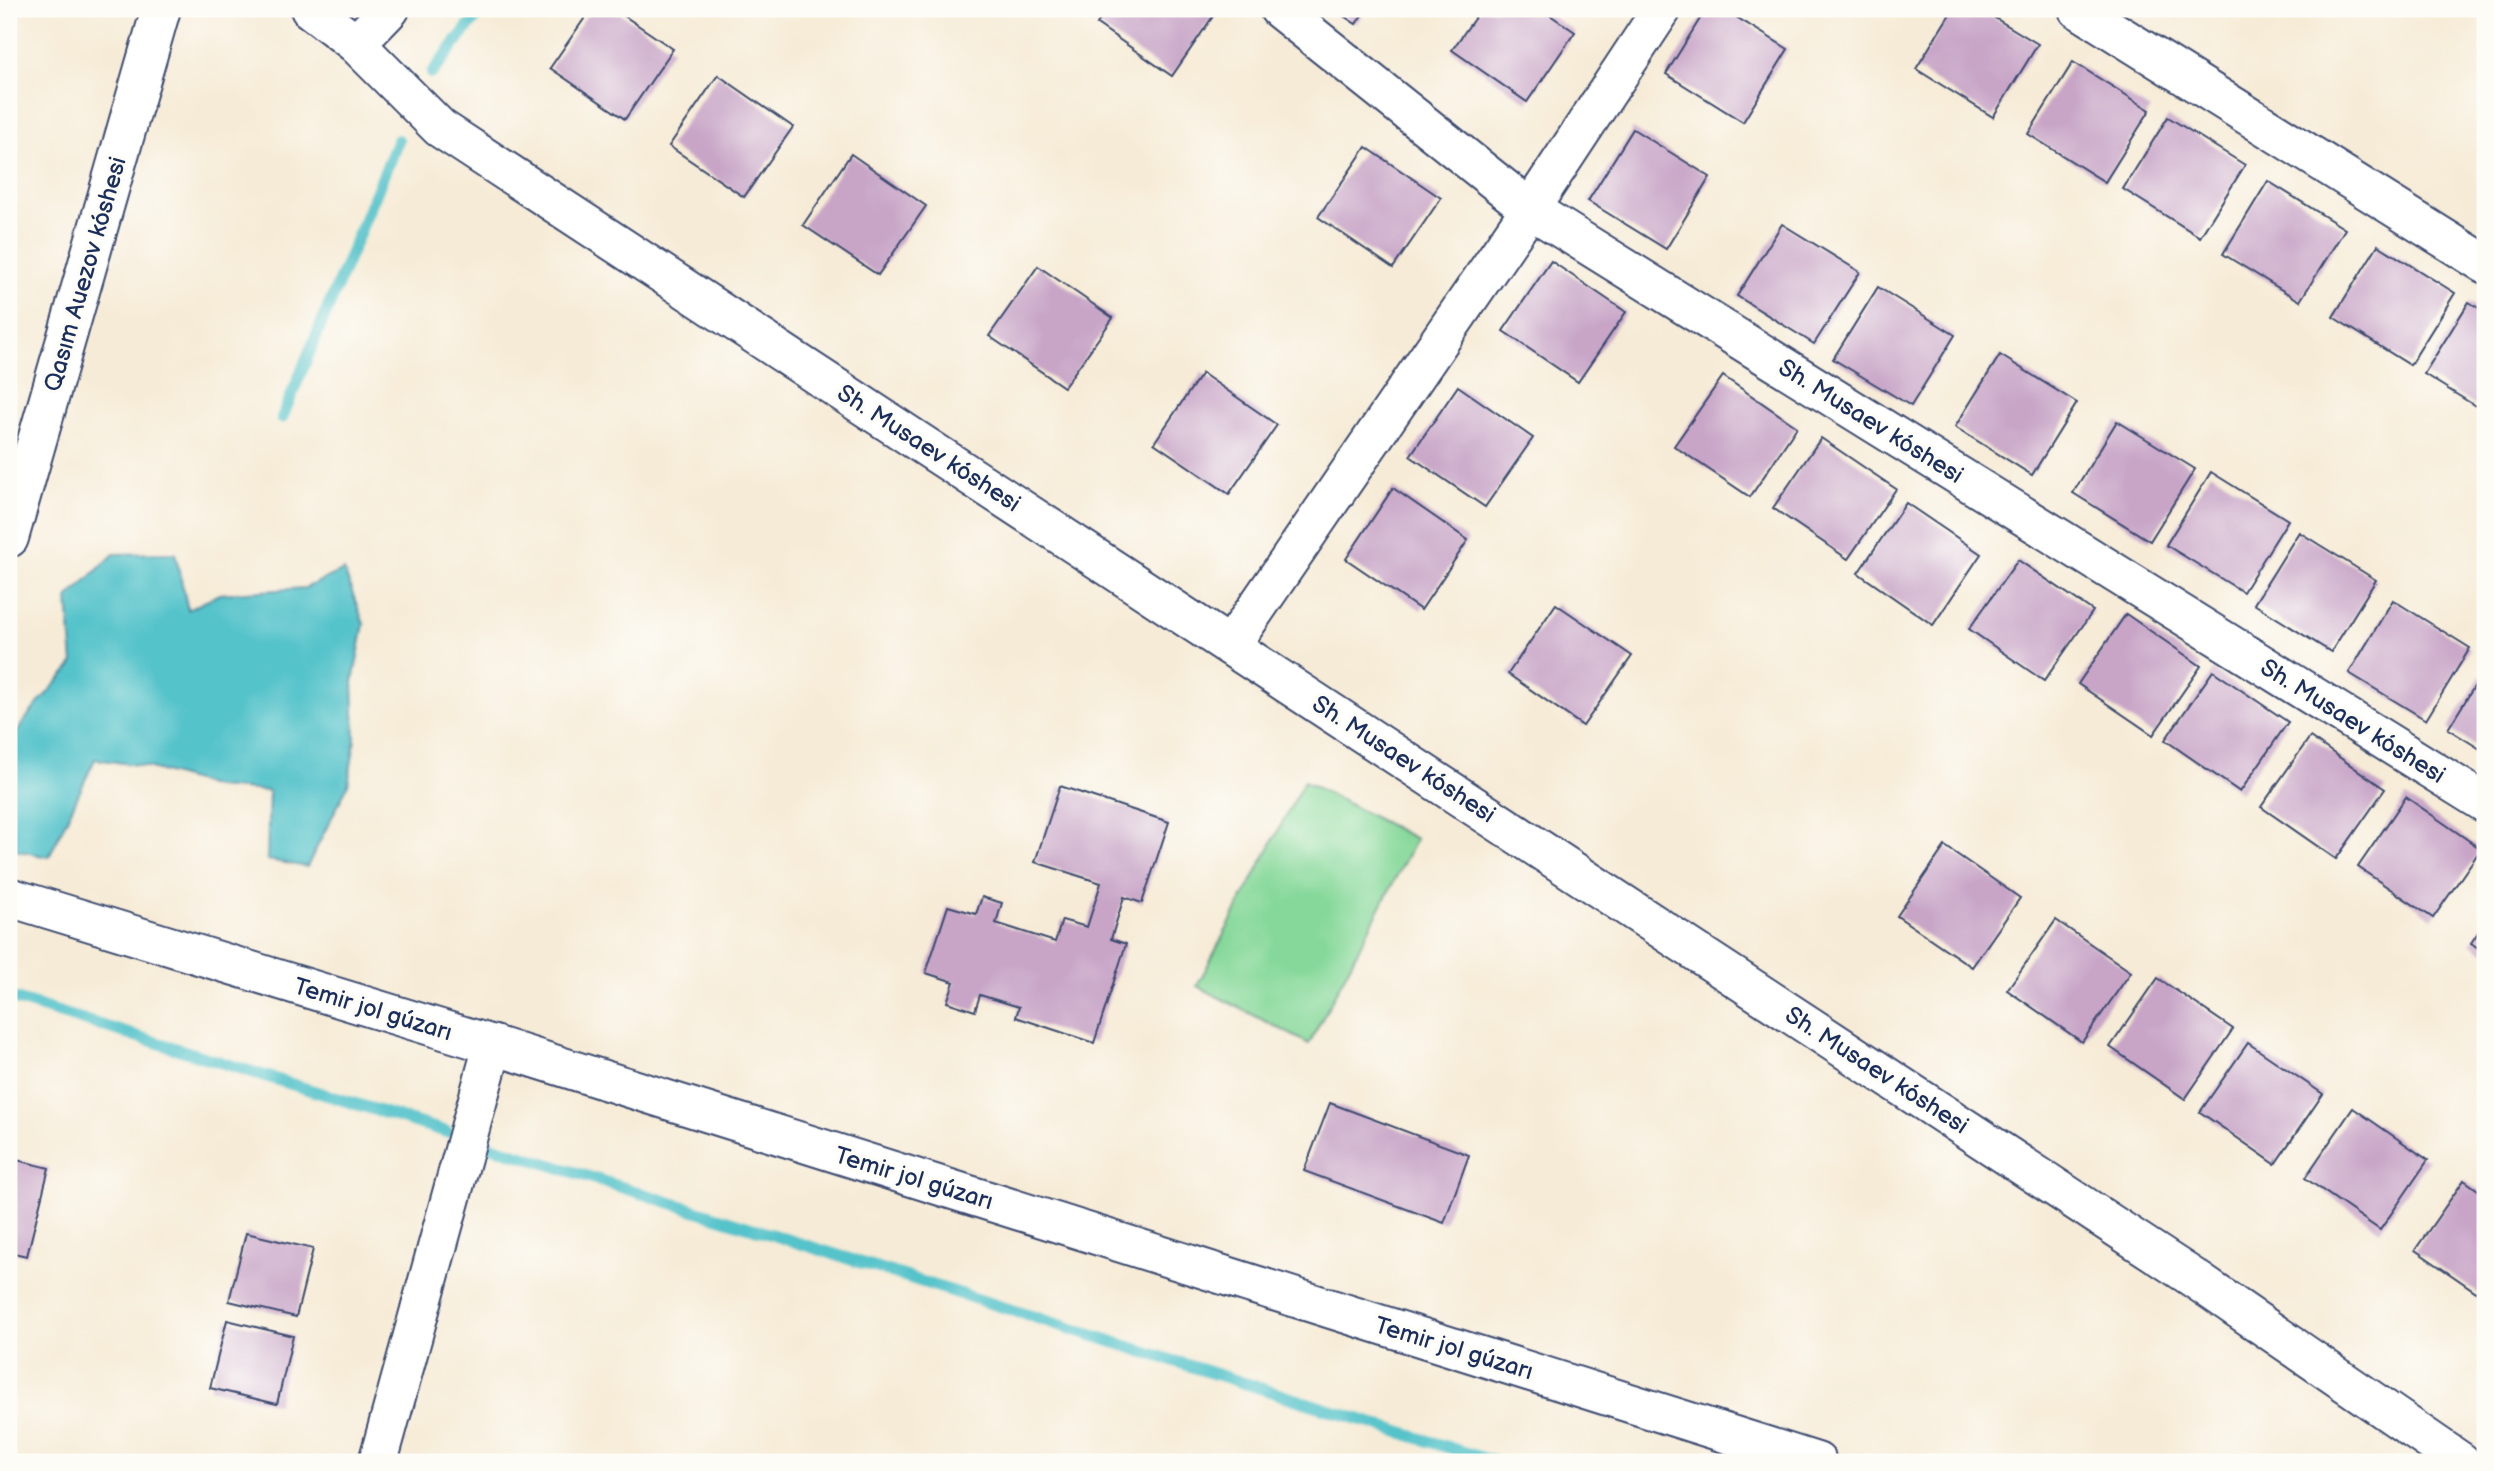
<svg xmlns="http://www.w3.org/2000/svg" width="2494" height="1471" font-family="'Balsamiq Sans',sans-serif">
<style>
.green{fill:#85d899;stroke:#50847c;stroke-width:2}
.water{fill:#55c3ca;stroke:#387994;stroke-width:2}
.lines{fill:none;stroke-linecap:round;stroke-linejoin:round}
.stream{stroke:#55c3ca;stroke-width:12}
.building{fill:#c8a5c7}
.street-casing{stroke:#3c4b70;stroke-width:42}
.secondary-casing{stroke:#3c4b70;stroke-width:42}
.street{stroke:#fff;stroke-width:38}
.secondary{stroke:#fff;stroke-width:38}
.labels{text-anchor:middle;stroke-width:7;stroke-linejoin:round;paint-order:stroke}
.street-label{font-size:24px;fill:#1b2f5e;stroke:#fdfcf7}
</style>
<rect width="100%" height="100%" fill="#fdfcf7"/>
<filter id="ink" filterUnits="userSpaceOnUse"><feTurbulence type="fractalNoise" baseFrequency=".0143" numOctaves="2"/><feDisplacementMap in="SourceGraphic" scale="14" xChannelSelector="R" yChannelSelector="G"/><feConvolveMatrix kernelMatrix="1 2 1 2 8 2 1 2 1" color-interpolation-filters="sRGB"/></filter>
<filter id="wash" filterUnits="userSpaceOnUse"><feTurbulence type="fractalNoise" baseFrequency=".00686" numOctaves="4" result="noise"/><feDisplacementMap in="SourceGraphic" scale="28" xChannelSelector="R" yChannelSelector="G"/><feGaussianBlur stdDeviation="1.57" result="paint"/><feColorMatrix in="noise" values="0 0 0 0 0 0 0 0 0 0 0 0 0 0 0 0 0 1.4 0 .05"/><feComposite in="paint" operator="in"/></filter>
<g filter="url(#wash)">
<rect width="100%" height="100%" fill="#f6ebd6"/>
<path class="green" d="M1304 781 1416 839 1309 1044 1197 986Z"/>
<path class="water" d="M175 553 188 610 219 594 305 588 344 570 364 624 353 682 355 741 348 785 307 867 267 860 269 791 215 787 144 766 95 759 49 857 14 850C6 828 4 752 17 732 30 709 56 685 73 664L68 598 114 554Z"/>
<g class="lines">
<g class="stream">
<path d="M432 73 482 9"/>
<path d="M282 418 398 140"/>
<path d="M9 997 447 1132"/>
<path d="M484 1144 1495 1462"/>
</g>
</g>
<g id="blocks">
<g class="building">
<path d="M591 9H614L673 49 625 119 550 68Z"/>
<path d="M1108 9H1218L1172 76 1097 24Z"/>
<path d="M1333 9H1366L1356 24Z"/>
<path d="M1481 9H1541L1575 32 1527 102 1452 50Z"/>
<path d="M1706 9H1723L1788 49 1743 122 1666 74Z"/>
<path d="M1953 9H1980L2038 44 1993 117 1916 69Z"/>
<path d="M2073 62 2150 110 2105 182 2028 134Z"/>
<path d="M718 75 793 127 744 197 669 146Z"/>
<path d="M2168 117 2245 165 2200 237 2123 189Z"/>
<path d="M1633 129 1710 177 1666 249 1588 201Z"/>
<path d="M1366 147 1441 198 1393 268 1318 217Z"/>
<path d="M851 154 926 206 878 275 803 225Z"/>
<path d="M2268 181 2345 229 2300 301 2223 254Z"/>
<path d="M1782 224 1860 272 1814 344 1737 296Z"/>
<path d="M2378 245 2455 293 2410 365 2333 317Z"/>
<path d="M1551 261 1626 312 1578 382 1503 331Z"/>
<path d="M1038 266 1113 318 1064 387 989 336Z"/>
<path d="M1878 287 1955 335 1911 406 1833 359Z"/>
<path d="M2469 302 2485 312V412L2424 374Z"/>
<path d="M2000 355 2077 403 2032 475 1955 427Z"/>
<path d="M1202 373 1277 425 1229 494 1154 443Z"/>
<path d="M1723 376 1797 427 1750 497 1674 446Z"/>
<path d="M1458 386 1533 438 1485 507 1410 456Z"/>
<path d="M2117 421 2195 469 2150 541 2073 493Z"/>
<path d="M1821 438 1896 489 1848 559 1773 508Z"/>
<path d="M2211 472 2288 520 2243 592 2166 545Z"/>
<path d="M1393 488 1468 540 1421 610 1346 559Z"/>
<path d="M1906 503 1981 554 1933 625 1858 573Z"/>
<path d="M2299 532 2376 580 2331 652 2254 604Z"/>
<path d="M2018 560 2093 611 2044 681 1969 629Z"/>
<path d="M2393 600 2470 648 2426 720 2349 673Z"/>
<path d="M1556 604 1632 656 1583 726 1508 674Z"/>
<path d="M2126 614 2201 666 2153 735 2078 684Z"/>
<path d="M2485 669V752L2448 729Z"/>
<path d="M2213 671 2288 722 2240 792 2165 740Z"/>
<path d="M2310 737 2385 789 2336 859 2261 807Z"/>
<path d="M1060 786 1169 822 1142 903 1124 897 1111 939 1126 944 1094 1043 1016 1017 1019 1007 980 995 975 1011 947 1002 954 982 926 973 948 906 976 914 982 897 1002 903 996 923 1055 942 1062 920 1087 927 1101 883 1035 862Z"/>
<path d="M2406 797 2481 849 2433 918 2358 867Z"/>
<path d="M1945 846 2020 898 1972 967 1897 916Z"/>
<path d="M2056 920 2131 972 2082 1042 2007 990Z"/>
<path d="M2485 922V953L2471 943Z"/>
<path d="M2158 978 2233 1029 2185 1099 2110 1047Z"/>
<path d="M2248 1043 2323 1094 2275 1164 2200 1112Z"/>
<path d="M1330 1103 1469 1155 1444 1223 1304 1171Z"/>
<path d="M2353 1108 2428 1160 2380 1230 2305 1178Z"/>
<path d="M9 1158 49 1168 27 1256 9 1252Z"/>
<path d="M2464 1180 2485 1195V1298L2415 1250Z"/>
<path d="M246 1233 313 1249 296 1317 229 1301Z"/>
<path d="M227 1320 293 1336 277 1404 210 1388Z"/>
</g>
</g>
</g>
<g filter="url(#ink)">
<use href="#blocks" fill-opacity="0" stroke="#3c4b70" stroke-width="2"/>
<g class="lines">
<defs>
<g id="street">
<path d="M310 9 356 44 440 128 2192 1277 2461 1462"/>
<path d="M1279 9 1530 209 2485 803"/>
<path d="M2078 9 2485 264"/>
<path d="M356 44 390 9"/>
<path d="M9 538 161 9"/>
<path d="M1231 645 1530 209 1662 9"/>
<path d="M378 1462 493 1045"/>
</g>
<path id="secondary" d="M9 897 493 1045 1817 1462"/>
</defs>
<use href="#street" class="street-casing"/>
<use href="#secondary" class="secondary-casing"/>
<use href="#street" class="street"/>
<use href="#secondary" class="secondary"/>
</g>
</g>
<g class="labels">
<g class="street-label">
<text transform="translate(85 274) rotate(-74)" y="8">Qasım Auezov kóshesi</text>
<text transform="translate(1871 421) rotate(32)" y="8">Sh. Musaev kóshesi</text>
<text transform="translate(929 448) rotate(33)" y="8">Sh. Musaev kóshesi</text>
<text transform="translate(2353 721) rotate(32)" y="8">Sh. Musaev kóshesi</text>
<text transform="translate(1404 759) rotate(33)" y="8">Sh. Musaev kóshesi</text>
<text transform="translate(373 1009) rotate(17)" y="8">Temir jol gúzarı</text>
<text transform="translate(1877 1070) rotate(33)" y="8">Sh. Musaev kóshesi</text>
<text transform="translate(914 1178) rotate(17)" y="8">Temir jol gúzarı</text>
<text transform="translate(1454 1348) rotate(17)" y="8">Temir jol gúzarı</text>
</g>
</g>
<rect width="2494" height="1471" fill="none" stroke="#fdfcf7" stroke-width="35"/>
</svg>
